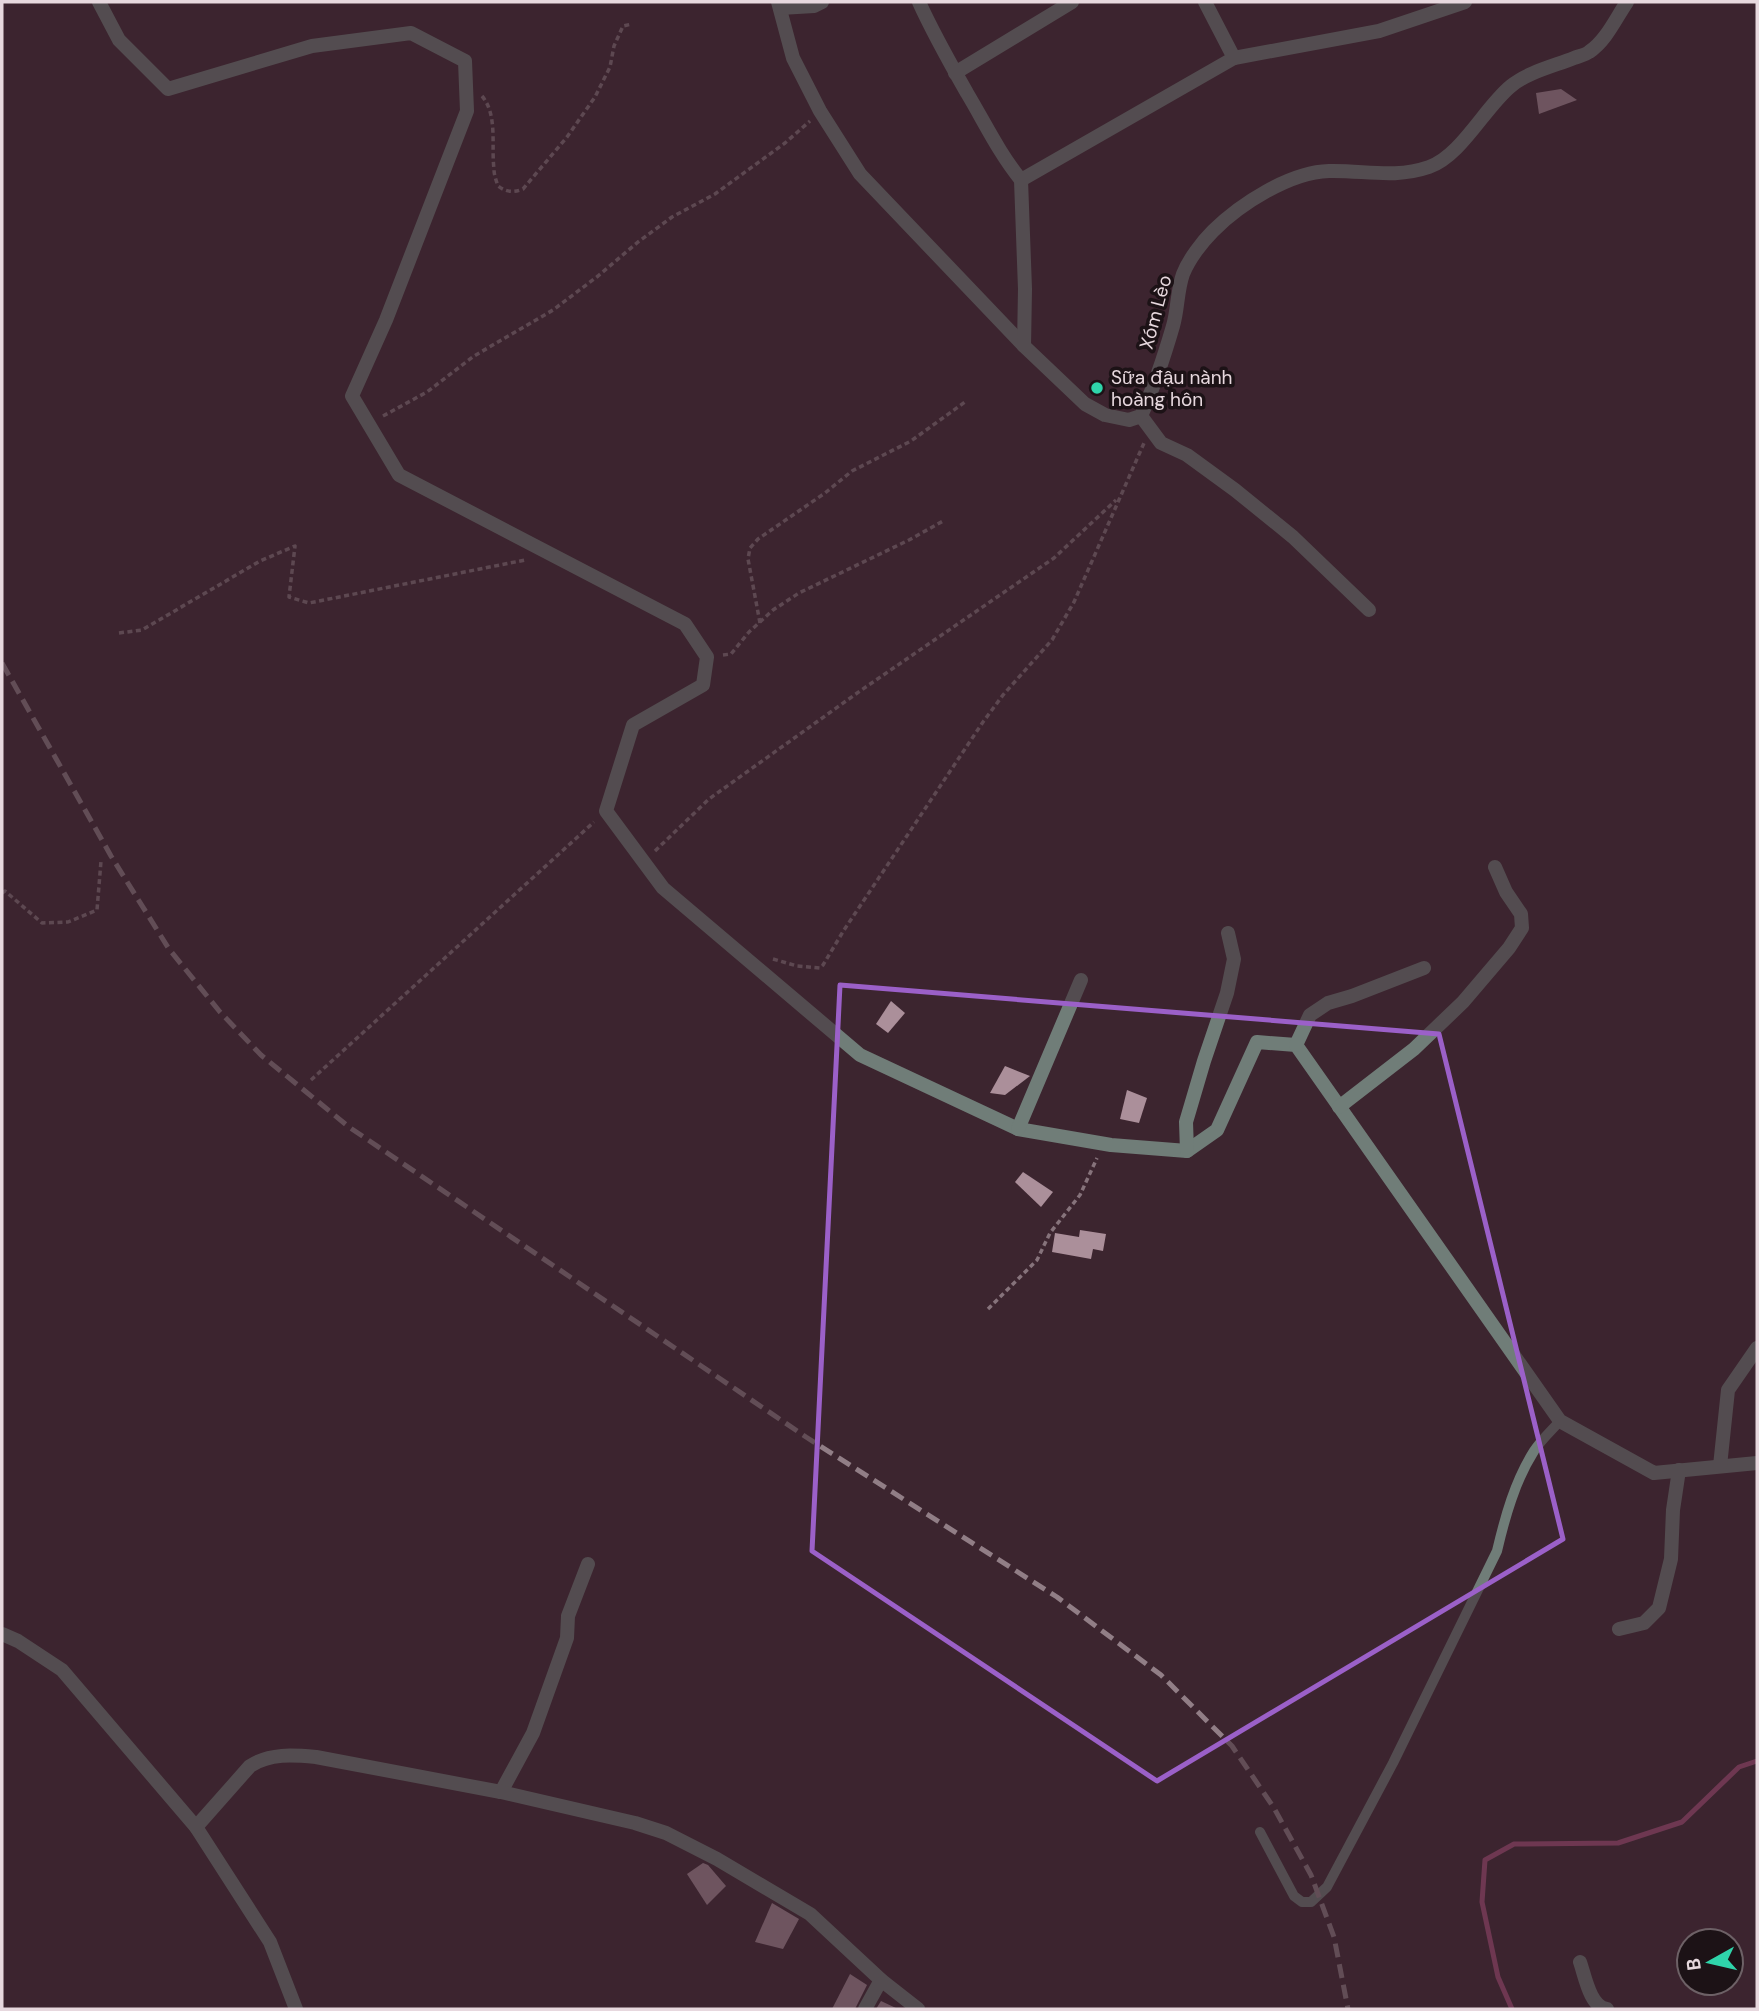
<svg xmlns="http://www.w3.org/2000/svg" width="1759" height="2011" font-family="'DM Sans',sans-serif">
<style>
.lines{fill:none;stroke-linecap:round;stroke-linejoin:round}
.stream{stroke:#aa4f7b;stroke-width:5}
.building{fill:#ab8f9a}
.path{stroke:#86737b;stroke-width:3.5;stroke-dasharray:5 3.5;stroke-linecap:butt}
.service{stroke:#707d78;stroke-width:10}
.minor{stroke:#707d78;stroke-width:14}
.rail{stroke:#917e86;stroke-width:5;stroke-dasharray:14 7;stroke-linecap:butt}
.marked{fill:none;stroke:#9b60c8;stroke-width:5;stroke-linejoin:round}
.poi-dot{fill:#2fd4aa;stroke:#1c1216;stroke-width:2.5}
.labels{text-anchor:middle;stroke-width:7;stroke-linejoin:round;paint-order:stroke}
.street-label{font-size:19px;fill:#e7d8de;stroke:#1c1216}
.poi-label{font-size:19px;fill:#e7d8de;stroke:#1c1216;text-anchor:start}
</style>
<rect width="100%" height="100%" fill="#3c252f"/>
<g class="lines">
<path class="stream" d="M1512 2009 1498 1977 1482 1902 1485 1860 1514 1844 1618 1843 1682 1822 1739 1767 1757 1761"/>
</g>
<g class="building">
<path d="M1561 89 1577 100 1539 114 1536 93Z"/>
<path d="M891 1001 905 1013 888 1033 876 1024Z"/>
<path d="M1005 1066 1030 1076 1005 1095 990 1093Z"/>
<path d="M1127 1090 1147 1098 1139 1123 1120 1119Z"/>
<path d="M1023 1172 1053 1192 1041 1207 1015 1182Z"/>
<path d="M1080 1230 1106 1234 1103 1251 1093 1249 1091 1259 1052 1252 1055 1233 1079 1237Z"/>
<path d="M703 1863 708 1865 726 1886 707 1905 687 1874Z"/>
<path d="M772 1903 799 1919 783 1949 755 1942Z"/>
<path d="M850 1974 867 1985 855 2009H832Z"/>
<path d="M881 2001 898 2009H876Z"/>
</g>
<g class="lines">
<g class="path">
<path d="M482 96C498 115 491 146 494 169 494 175 496 180 498 186 506 192 513 193 523 189L567 137 595 97 610 67 614 46 623 26 632 24"/>
<path d="M383 416 427 392 474 356 553 310 598 276 638 242 672 217 715 194 785 143 810 121"/>
<path d="M760 623 748 559 750 548 758 539 825 493 852 471 911 441 965 402"/>
<path d="M119 633 142 630 260 561 295 546 289 597 309 603 525 560"/>
<path d="M723 655 731 654 749 632 773 610 799 593 909 540 945 520"/>
<path d="M655 851 709 799 860 691 1054 558 1116 500"/>
<path d="M2 893 5 891 42 923 68 922 97 910 101 861"/>
<path d="M773 959 797 966 820 968 823 965 844 930 983 722 1003 695 1052 640 1074 602 1144 443"/>
<path d="M311 1080 594 822"/>
<path d="M988 1309 1037 1260 1050 1233 1080 1195 1097 1158"/>
</g>
<path class="service" d="M1260 1832 1294 1896 1302 1902H1311L1327 1887 1393 1763 1497 1551C1505 1517 1515 1481 1534 1451 1541 1440 1551 1431 1560 1421"/>
<g class="minor">
<path d="M99 2 119 40 168 89 312 46 411 33 465 61 467 111 386 320 352 396 399 475 685 624 707 657 703 685 633 725 606 811 663 888 860 1055 1018 1129 1111 1145 1187 1151 1217 1130 1257 1042 1296 1045 1560 1421 1654 1473 1757 1463"/>
<path d="M778 2 793 58 820 111 860 174 1024 346 1085 404 1105 415 1129 420 1141 416C1154 387 1164 357 1173 326 1178 309 1177 291 1183 274 1189 259 1202 242 1213 231 1240 204 1290 172 1329 171 1364 170 1394 179 1429 167 1461 156 1485 107 1511 86 1528 72 1554 66 1574 58 1579 56 1585 55 1589 52 1606 41 1616 18 1627 2"/>
<path d="M919 2C933 33 950 63 967 93 985 123 999 153 1021 180L1025 289 1024 346"/>
<path d="M780 8 814 6 822 2"/>
<path d="M1234 58 1379 31 1465 2"/>
<path d="M955 73 1072 2"/>
<path d="M1021 180 1234 58 1205 2"/>
<path d="M1141 416 1161 443 1187 455 1235 490 1293 537 1369 610"/>
<path d="M1296 1045 1310 1015 1328 1003 1352 996 1424 968"/>
<path d="M1339 1107 1414 1049 1463 1002 1509 948 1522 928 1521 914 1506 892 1495 867"/>
<path d="M1018 1129 1081 980"/>
<path d="M1187 1151 1186 1122 1204 1061 1227 993 1234 959 1228 933"/>
<path d="M1720 1466 1728 1390 1757 1348"/>
<path d="M1619 1629 1644 1623 1659 1608 1671 1559 1673 1510 1679 1470"/>
<path d="M2 1634 18 1641 62 1670 196 1827 270 1942 296 2009"/>
<path d="M501 1792 533 1733 567 1638 568 1616 588 1564"/>
<path d="M196 1827 250 1766C270 1753 293 1755 316 1757L501 1792 635 1823 666 1833 717 1859 810 1914 881 1980 918 2009"/>
<path d="M1580 1962C1585 1976 1590 2007 1607 2009"/>
<path d="M865 2009 881 1980"/>
</g>
<path class="rail" d="M2 663 111 856 169 949 220 1012 261 1055 349 1127 806 1437 1057 1597 1161 1675 1232 1746 1274 1808 1311 1875 1334 1937 1348 2009"/>
</g>
<path d="M0 0H1759V2011H0ZM840 985 1439 1034 1563 1539 1157 1781 812 1551Z" fill="#3c252f" fill-opacity=".55" fill-rule="evenodd"/>
<path class="marked" d="M840 985 1439 1034 1563 1539 1157 1781 812 1551Z"/>
<circle class="poi-dot" cx="1097" cy="388" r="7"/>
<g class="labels">
<g class="street-label">
<text transform="translate(1155 312) rotate(-75)" y="7">Xóm Lèo</text>
</g>
<g class="poi-label">
<text x="1111" y="384">Sữa đậu nành<tspan x="1111" dy="22">hoàng hôn</tspan></text>
</g>
</g>
<rect width="1759" height="2011" fill="none" stroke="#e7d8de" stroke-width="7"/>
<g transform="translate(1710 1962) rotate(262)"><circle r="33" fill="#1c1216" stroke="#6d6166" stroke-width="2"/>
<path d="M0-5L12 26L0 18L-12 26Z" fill="#2fd4aa"/>
<text y="-10" font-size="19" font-weight="bold" text-anchor="middle" fill="#e7d8de">B</text>
</g>
</svg>
